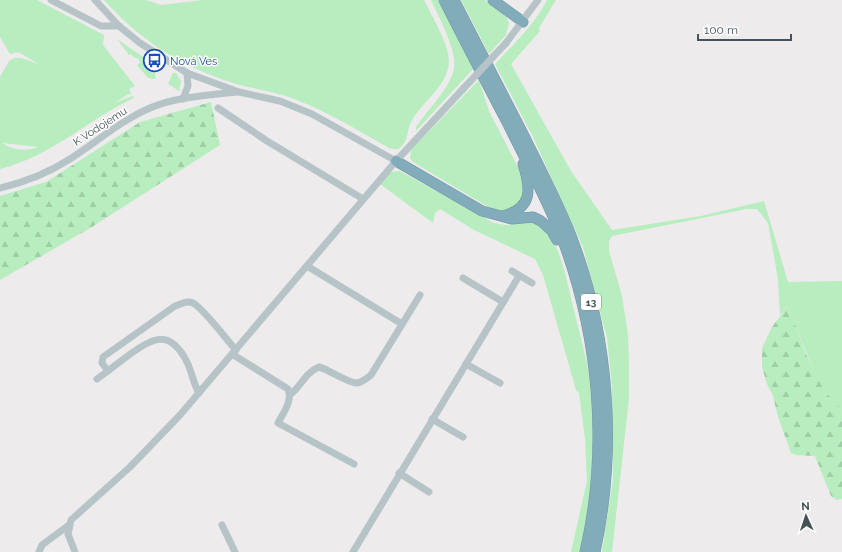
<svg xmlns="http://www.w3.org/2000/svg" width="842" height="552" font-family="Raleway,sans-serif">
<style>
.grass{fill:#b8edbf;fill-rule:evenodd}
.forest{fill:url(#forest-firs)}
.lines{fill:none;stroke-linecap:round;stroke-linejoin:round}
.highway-casing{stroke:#6e97a6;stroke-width:11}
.minor{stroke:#b6c4c8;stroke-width:7}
.highway{stroke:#82acba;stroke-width:10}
.minor-bridge{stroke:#b6c4c8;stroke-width:7}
.labels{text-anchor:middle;stroke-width:3;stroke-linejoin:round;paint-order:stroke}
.shield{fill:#fff;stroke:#7c878a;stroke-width:1}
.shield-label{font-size:10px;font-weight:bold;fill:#445358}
.transit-label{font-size:11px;fill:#164399;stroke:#fff;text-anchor:start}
.street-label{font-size:11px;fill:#445358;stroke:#fff}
</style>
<defs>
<pattern id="forest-firs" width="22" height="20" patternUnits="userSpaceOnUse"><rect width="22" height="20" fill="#b8edbf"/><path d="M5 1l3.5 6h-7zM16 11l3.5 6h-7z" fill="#9fcda6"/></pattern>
</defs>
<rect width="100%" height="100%" fill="#eeebec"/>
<g class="grass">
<path d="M0 0H37L104 35 103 45 135 86 129 89 131 94 127 95 114 103 132 96 134 98C87 120 52 156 0 169V77L9 61 14 58H21L39 64 18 52 10 54 0 37ZM2 143 38 147C25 152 13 150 2 143Z"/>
<path d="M104 0H146L161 5 203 0H424C432 16 448 43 449 60 449 86 422 101 411 122 407 130 408 142 400 148 397 150 393 149 389 148 355 129 322 108 286 96 267 90 248 88 230 82 179 65 140 40 104 0Z"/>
<path d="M431 0H438L473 69 416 131V127C428 109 446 93 453 73 460 54 439 18 431 0Z"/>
<path d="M461 0H485L506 16 509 23 506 35 489 54Z"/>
<path d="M547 0H556L539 28 540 31 511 64 571 171 612 230 701 216 764 201 788 282 842 281V412C837 404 829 399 825 391 810 364 799 335 788 306L780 315 778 279 768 223 757 209H747L612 236 609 241V251L622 296 628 334 629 362V398L612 552H602L613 479 612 386 607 338 583 247 533 137 495 64C514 44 534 25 547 0Z"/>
<path d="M117 39 152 63 156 78 154 79 148 78 137 65 140 63 139 59 135 58 131 54 129 55Z"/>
<path d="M173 73H176L181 81 179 91 168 84Z"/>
<path d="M479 80 489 111 524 179 523 202 505 212 490 208 413 162 410 158 411 150Z"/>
<path d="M400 171 494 223 506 225 536 222C540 226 546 230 549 235 562 252 568 286 573 306 580 336 589 365 592 395 597 448 590 500 581 552H571L587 481 585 439 579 393 576 390 543 275 535 259 474 230 440 209 435 213 433 223 380 184 390 172Z"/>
</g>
<g class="forest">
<path d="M211 102 220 145 92 227 0 280V196L46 182 140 122Z"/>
<path d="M788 306 806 354 826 393 837 403 842 412V499L837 500 831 496 815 456 796 455 791 453 778 417 773 396 767 384 762 367V348L772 327Z"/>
</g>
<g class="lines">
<defs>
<g id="highway">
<path d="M444 0C465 42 487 84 509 126 527 163 547 199 562 238 599 337 609 448 585 552"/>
<path d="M454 0C475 41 497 83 518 124 536 160 555 196 570 233 609 333 618 447 595 552"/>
<path d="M493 0 523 22"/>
<path d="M396 161 482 211 512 219 533 217 541 221 552 231 557 240"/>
<path d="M503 216C533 208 531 189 523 164"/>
</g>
</defs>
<use href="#highway" class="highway-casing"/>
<g class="minor">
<path d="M51 0 101 26H119"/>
<path d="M95 0 119 26 140 43 187 73 239 92 280 101 312 114 396 161"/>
<path d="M506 43 538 0"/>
<path d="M183 99 188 86 187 73"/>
<path d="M218 108 267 141 363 199"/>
<path d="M0 188C26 182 48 173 70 159 97 142 120 121 150 108 175 97 209 95 237 92"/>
<path d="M307 266 402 324"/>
<path d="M512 271 532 283"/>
<path d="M463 278 503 302"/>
<path d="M232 354 288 389C293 401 283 413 278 423L354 464"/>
<path d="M466 364 500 383"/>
<path d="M108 371 102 363 103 357 175 306C181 304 187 300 193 303 204 309 226 339 236 350"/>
<path d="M97 379C108 371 118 363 129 355 153 337 170 329 187 362 192 372 193 383 199 393"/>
<path d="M291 394C302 385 305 373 319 367 330 370 347 383 357 383 363 382 367 378 371 375L420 295"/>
<path d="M432 419 463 437"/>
<path d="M399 473 429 492"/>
<path d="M222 525 235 552"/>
<path d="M39 552 42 545 69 525"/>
<path d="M75 552 68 534 71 520 130 467 180 415 396 161 463 89"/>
<path d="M353 552 519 276"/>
</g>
<use href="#highway" class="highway"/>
<path class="minor-bridge" d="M463 89 506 43"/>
</g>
<defs>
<symbol id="bus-ring" viewBox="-11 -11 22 22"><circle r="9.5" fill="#fff" stroke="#1a4fb4" stroke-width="1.5"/><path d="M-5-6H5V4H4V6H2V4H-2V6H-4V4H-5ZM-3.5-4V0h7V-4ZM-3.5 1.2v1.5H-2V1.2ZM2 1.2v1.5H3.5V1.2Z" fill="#1a4fb4"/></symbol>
</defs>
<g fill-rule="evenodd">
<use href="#bus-ring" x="142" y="48" width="25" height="25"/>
</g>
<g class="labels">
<rect class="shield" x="581" y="294" width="20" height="16" rx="3"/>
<g class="shield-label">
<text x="591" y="306">13</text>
</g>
<g class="transit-label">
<text x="170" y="65">Nová Ves</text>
</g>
<g class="street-label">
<text transform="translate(100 126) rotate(-33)" y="4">K Vodojemu</text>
</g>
</g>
<g transform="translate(806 516) rotate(357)" stroke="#ffffff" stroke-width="3" paint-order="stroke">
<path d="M0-3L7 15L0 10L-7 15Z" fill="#445358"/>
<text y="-6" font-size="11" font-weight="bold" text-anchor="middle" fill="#445358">N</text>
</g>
<path d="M698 34v6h93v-6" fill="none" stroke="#445358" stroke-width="2"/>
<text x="704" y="34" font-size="12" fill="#445358" stroke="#ffffff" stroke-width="3" paint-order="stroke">100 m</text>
</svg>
